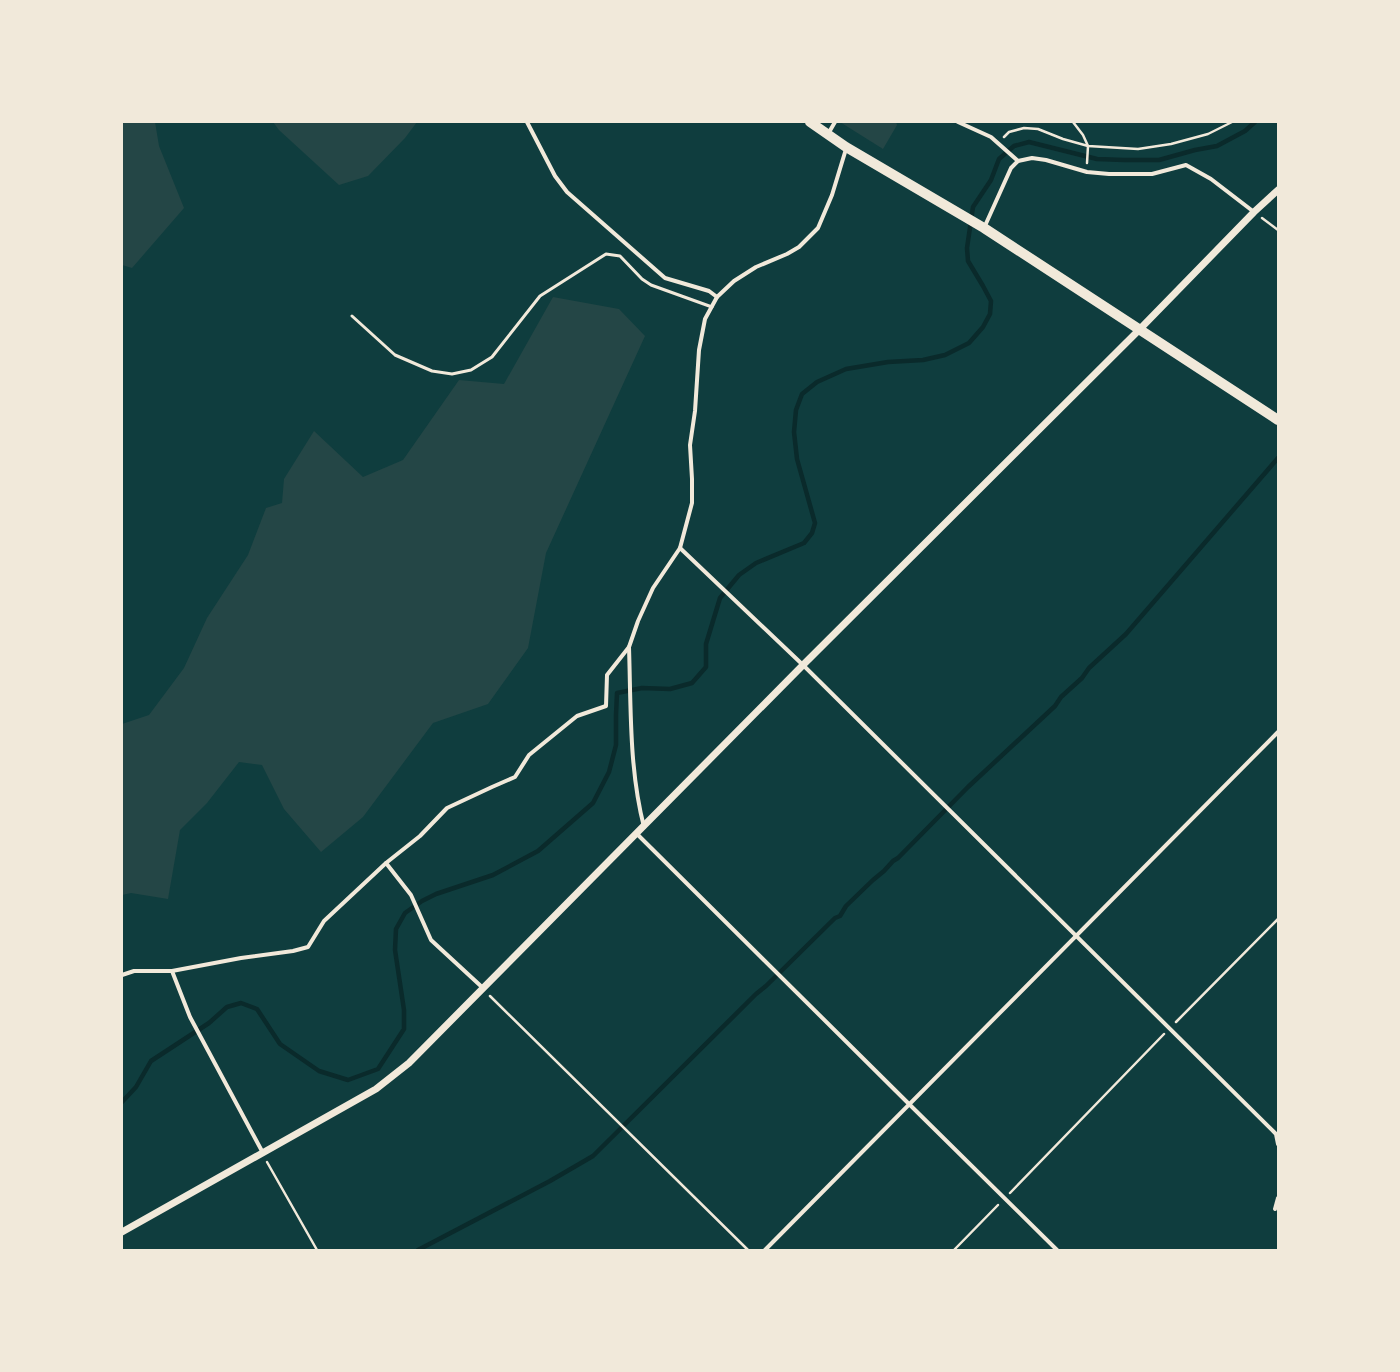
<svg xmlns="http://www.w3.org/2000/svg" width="1400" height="1372" font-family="'DejaVu Sans',sans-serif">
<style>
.green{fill:#244646}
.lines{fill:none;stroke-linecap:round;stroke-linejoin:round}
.stream{stroke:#0a2a2b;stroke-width:4.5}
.path{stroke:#f1e9da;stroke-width:2.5}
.service{stroke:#f1e9da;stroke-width:3}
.minor{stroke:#f1e9da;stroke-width:4}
.tertiary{stroke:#f1e9da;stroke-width:7}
.primary{stroke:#f1e9da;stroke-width:10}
</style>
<rect width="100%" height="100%" fill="#0f3d3e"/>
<g class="green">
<path d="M122 122H155L159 146 184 208 132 268 122 265Z"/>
<path d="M273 122H417L405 138 368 176 339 185 279 130Z"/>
<path d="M840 122H896L897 125 883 149Z"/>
<path d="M553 297 619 309 645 336 546 553 528 648 488 704 433 723 363 817 321 852 284 809 262 765 239 762 207 803 180 830 168 899 131 893 122 895V724L149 715 184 668 207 618 248 555 266 508 282 503 284 479 314 431 363 477 403 460 459 380 504 384Z"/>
</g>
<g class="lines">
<g class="stream">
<path d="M122 1102 136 1087 151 1061 209 1023 227 1007 241 1003 257 1009 280 1044 319 1071 348 1080 378 1069 404 1029V1010L395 950 396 929 405 913 422 901 436 894 493 875 538 851 593 803 609 772 616 745V715L617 693 642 688 670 689 692 683 706 667V644L720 598 739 575 756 563 804 543 812 533 815 523 797 459 794 432 796 410 802 394 817 382 846 369 888 362 923 360 945 355 969 343 983 327 990 314 991 301 983 286 968 261 967 248 973 207 991 180 999 159 1014 146 1029 142 1097 159 1124 160H1159L1195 150 1217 146 1245 131 1255 122"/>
<path d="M418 1250 550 1181 593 1156 756 994 766 986 835 918 840 916 846 906 873 880 884 871 893 861 898 858 968 787 1055 706 1061 697 1082 678 1089 668 1126 634 1278 458"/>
</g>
<g class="path">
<path d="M1073 122 1083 135 1088 146 1087 163"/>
<path d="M1004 137 1009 132 1024 128 1038 129 1063 139 1088 146 1138 149 1171 144 1208 134 1232 122"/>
<path d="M1262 218 1278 230"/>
<path d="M490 996 748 1250"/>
<path d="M1176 1022 1278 919"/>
<path d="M267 1162 317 1250"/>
<path d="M1010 1193 1164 1034"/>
<path d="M954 1250 998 1205"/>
</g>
<path class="service" d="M352 316 395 355 432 371 452 374 471 370 492 357 540 296 606 254 620 256 642 279 651 285 712 307"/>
<g class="minor">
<path d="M527 122 555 176 567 192 665 278 709 291 717 297"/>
<path d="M958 122 991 137 1018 161"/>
<path d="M828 134 835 122"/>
<path d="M984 228 1011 168 1018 161 1032 158 1046 160 1087 172 1109 174H1152L1186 165 1211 179 1254 212"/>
<path d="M680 548 803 665 1276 1134 1278 1144"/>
<path d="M629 647C631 707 629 769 644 827"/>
<path d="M637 834 909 1104 1057 1250"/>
<path d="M386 863 411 895 431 940 483 988"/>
<path d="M172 971 190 1017 263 1153"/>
<path d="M122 975 134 971H172L241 958 293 951 308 947 324 921 386 863 420 836 447 808 492 787 515 777 529 755 577 716 606 706 607 675 629 647 638 621 653 588 680 548 692 503V479L690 445 695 411 699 350 705 319 717 297 734 281 756 267 787 254 799 247 818 228 832 195 846 149"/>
<path d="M1275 1209 1278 1198"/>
<path d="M765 1250 1278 732"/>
</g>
<path class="tertiary" d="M122 1232 376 1089 409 1063 803 665 1139 330 1254 212 1278 190"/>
<path class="primary" d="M810 122 846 147 984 228 1278 420"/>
</g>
<rect width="1400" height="1372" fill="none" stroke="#f1e9da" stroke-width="246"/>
</svg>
